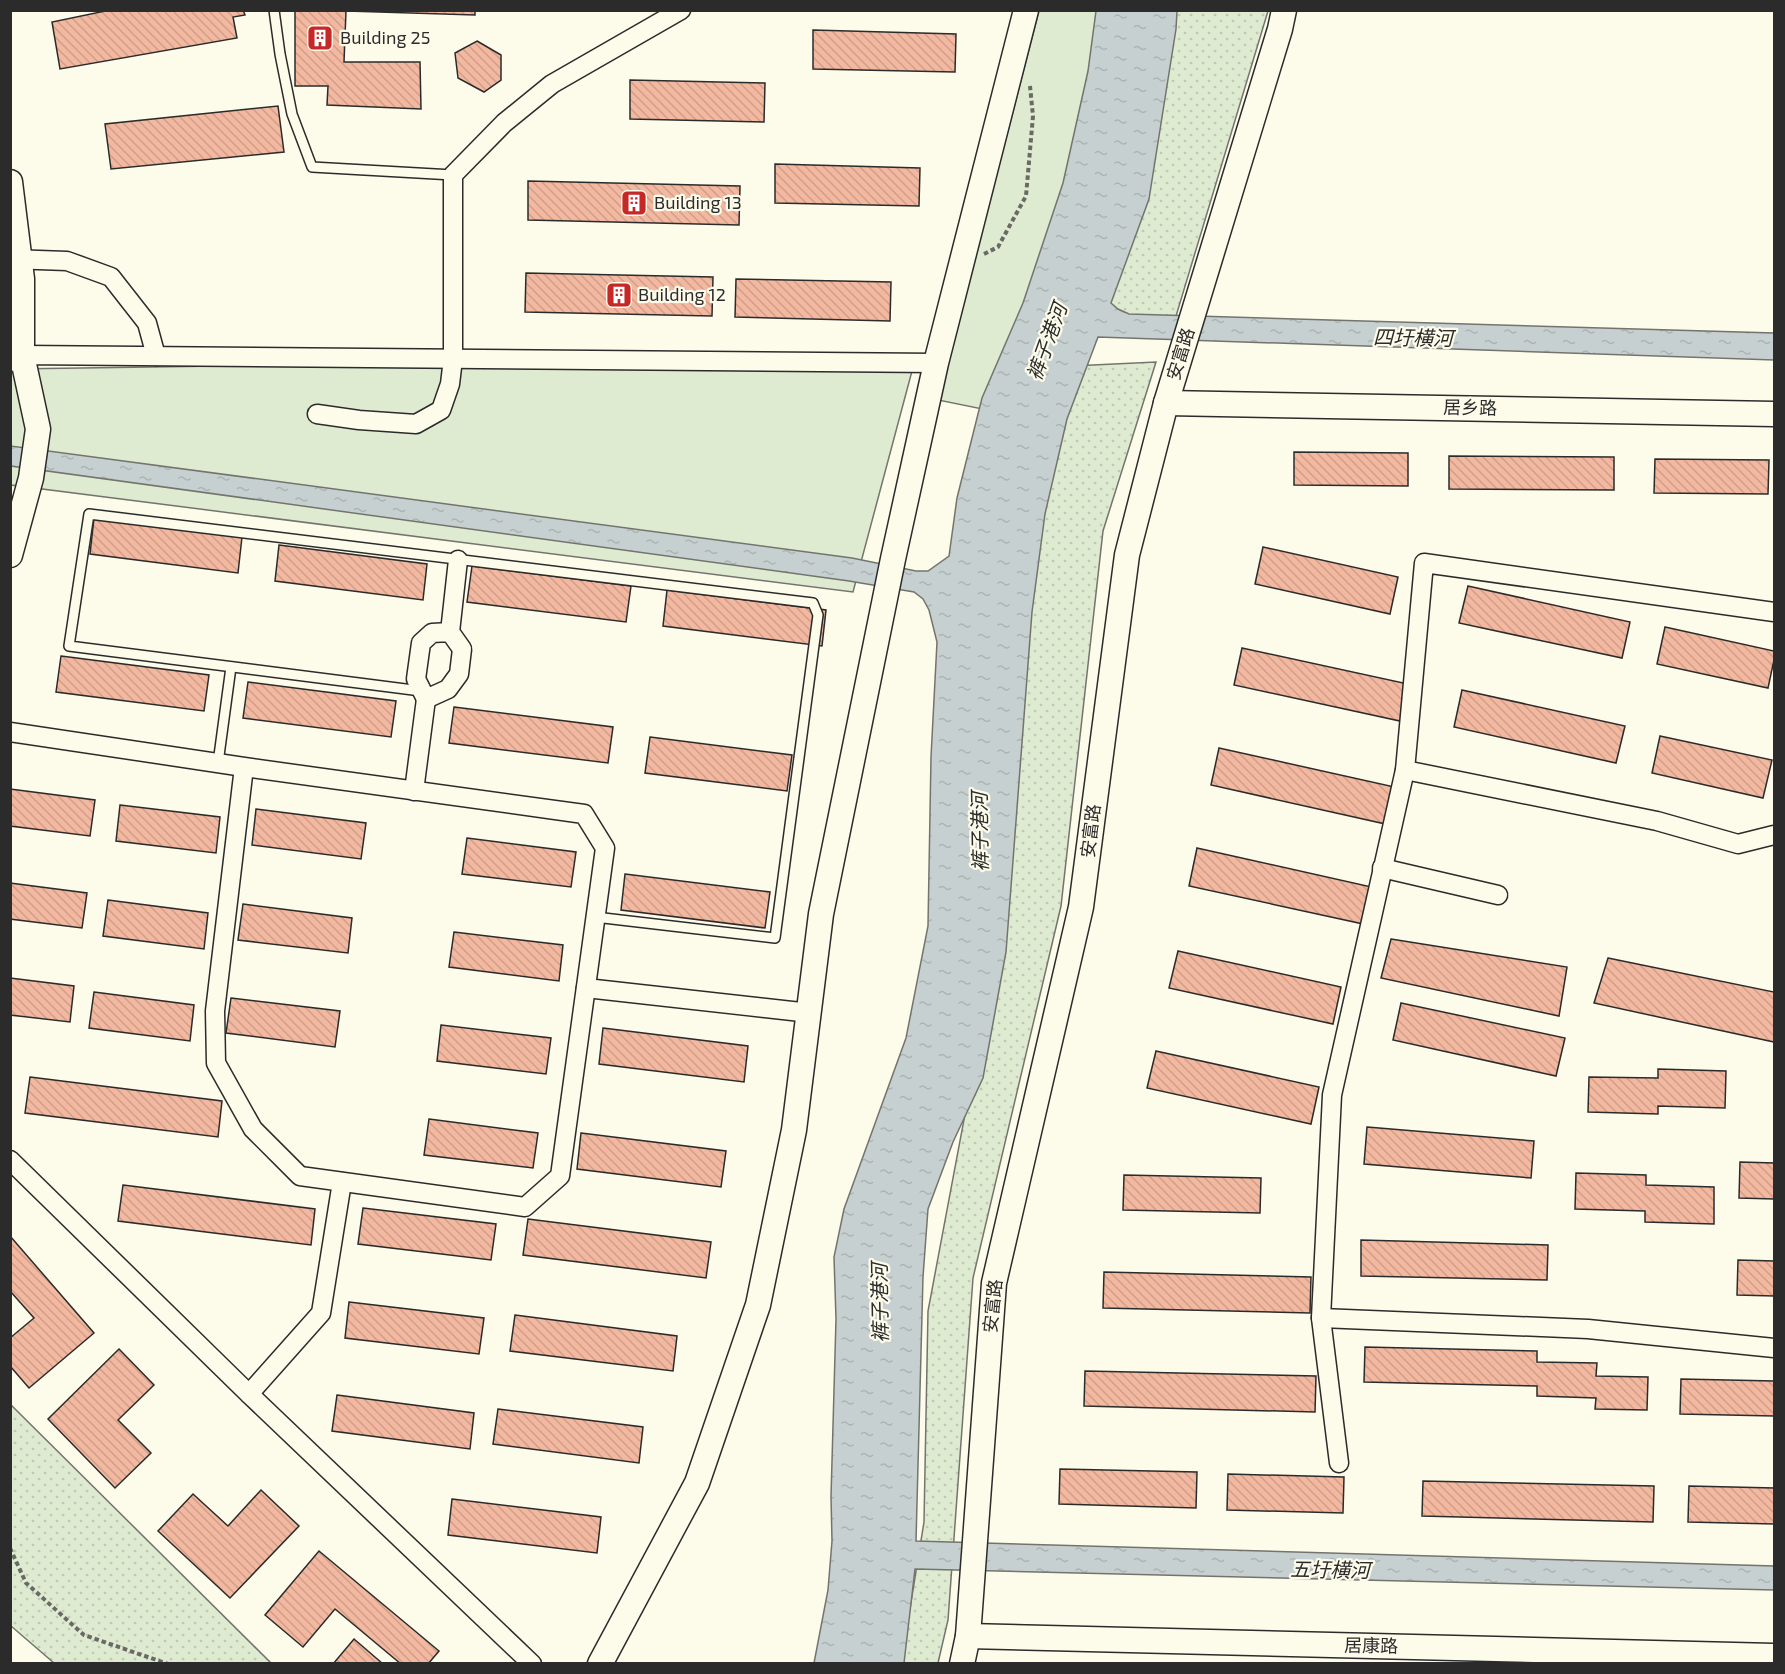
<svg xmlns="http://www.w3.org/2000/svg" width="1785" height="1674" font-family="'Exo 2','Noto Sans SC',sans-serif">
<style>
.grass{fill:url(#grass-dots);stroke:#74746e;stroke-width:1.5}
.park{fill:#deebd1;stroke:#74746e;stroke-width:1.5}
.water{fill:url(#water-ripples);stroke:#74746e;stroke-width:1.5}
.building{fill:url(#building-back-hatch);stroke:#2b2b2b;stroke-width:1.5}
.lines{fill:none;stroke-linecap:round;stroke-linejoin:round}
.lane-casing{stroke:#2b2b2b;stroke-width:12}
.street-casing{stroke:#2b2b2b;stroke-width:21}
.secondary-casing{stroke:#2b2b2b;stroke-width:27}
.path{stroke:#6a6964;stroke-width:4;stroke-dasharray:4.5 3;stroke-linecap:butt}
.lane{stroke:#fdfbea;stroke-width:9}
.street{stroke:#fdfbea;stroke-width:18}
.secondary{stroke:#fdfbea;stroke-width:24}
.labels{text-anchor:middle;stroke-width:4.5;stroke-linejoin:round;paint-order:stroke}
.poi-label{font-size:18px;fill:#2b2b2b;stroke:#fdfbea;text-anchor:start}
.street-label{font-size:18px;fill:#2b2b2b;stroke:#fdfbea}
.water-label{font-size:20px;font-style:italic;fill:#2b2b2b;stroke:#fdfbea}
</style>
<defs>
<pattern id="grass-dots" width="8" height="8" patternUnits="userSpaceOnUse" patternTransform="scale(1.5)"><rect width="8" height="8" fill="#deebd1"/><path d="M2 2h.1M6 6h.1" fill="none" stroke="#bfcab4" stroke-width="1.8" stroke-linecap="round"/></pattern>
<pattern id="water-ripples" width="26" height="14" patternUnits="userSpaceOnUse" patternTransform="scale(1.5)"><rect width="26" height="14" fill="#c7d0d0"/><path d="M2 4q2-2 4 0t4 0M15 11q2-2 4 0t4 0" fill="none" stroke="#abb3b3"/></pattern>
<pattern id="building-back-hatch" width="6" height="6" patternUnits="userSpaceOnUse" patternTransform="scale(1.5)"><rect width="6" height="6" fill="#f2b8a0"/><path d="M-1 5l2 2M0 0l6 6M5-1l2 2" fill="none" stroke="#d09e8a"/></pattern>
</defs>
<rect width="100%" height="100%" fill="#fdfbea"/>
<g class="grass">
<path d="M1170 11H1268L1173 326 1087 323Z"/>
<path d="M1156 362 1103 531 1061 906 973 1278 948 1620 938 1663 901 1664 924 1522 928 1311 982 1024 1012 593 1072 366Z"/>
<path d="M10 1405H11L271 1663H54L11 1626Z"/>
</g>
<g class="park">
<path d="M1039 11H1106L1082 162 997 412 938 400Z"/>
<path d="M428 363 912 371 853 592 11 485V369Z"/>
</g>
<path class="water" d="M1096 11H1177L1176 29 1149 199 1111 303 1118 309 1129 314 1774 333V360L1098 337 1067 419 1045 514 1032 612 1006 952 983 1078 953 1142 928 1209 923 1277 916 1541 1774 1566V1590L915 1569 904 1663H814L828 1590 832 1541 831 1497 836 1319 834 1257 844 1209 906 1038 928 926 931 757 937 642 929 610 923 599 914 592 849 581 11 466V446L852 558 916 571H928L949 556 957 498 982 398 1023 303 1063 183 1088 71Z"/>
<g class="building">
<path d="M110 10H243L245 15 233 17 237 38 60 69 52 22Z"/>
<path d="M295 10H475V15L346 11 344 62H420L421 109 327 105 328 86H295Z"/>
<path d="M813 30 956 34 955 72 813 69Z"/>
<path d="M477 41 501 55V80L484 92 458 78 455 53Z"/>
<path d="M630 80 765 83 764 122 630 119Z"/>
<path d="M278 106 284 152 111 169 105 124Z"/>
<path d="M775 164 920 168 919 206 775 203Z"/>
<path d="M528 181 740 186 739 225 528 220Z"/>
<path d="M526 273 713 277 712 316 525 312Z"/>
<path d="M736 279 891 282 890 321 735 317Z"/>
<path d="M1294 452 1408 453V486L1294 485Z"/>
<path d="M1449 456 1614 457V490L1449 489Z"/>
<path d="M1655 459 1769 460 1768 494 1654 493Z"/>
<path d="M94 518 242 537 238 573 90 554Z"/>
<path d="M279 545 427 564 423 600 275 581Z"/>
<path d="M1263 547 1398 577 1390 614 1255 584Z"/>
<path d="M472 566 631 586 626 622 467 602Z"/>
<path d="M1468 586 1630 622 1622 658 1459 623Z"/>
<path d="M667 590 826 610 822 646 663 626Z"/>
<path d="M1665 627 1774 651V660L1768 688 1657 664Z"/>
<path d="M1242 648 1408 684 1400 721 1234 685Z"/>
<path d="M61 656 209 675 204 711 56 692Z"/>
<path d="M248 682 396 701 391 737 243 718Z"/>
<path d="M1462 690 1625 726 1616 763 1454 727Z"/>
<path d="M454 707 613 727 608 763 449 743Z"/>
<path d="M1660 736 1772 760 1763 798 1652 773Z"/>
<path d="M650 737 792 755 787 791 645 773Z"/>
<path d="M1219 748 1399 788 1390 825 1211 785Z"/>
<path d="M10 789 95 800 90 836 10 826Z"/>
<path d="M120 805 220 817 216 853 116 841Z"/>
<path d="M256 809 366 823 361 859 252 845Z"/>
<path d="M467 838 576 852 571 887 462 874Z"/>
<path d="M1197 848 1376 888 1368 925 1189 886Z"/>
<path d="M625 874 770 892 765 928 621 910Z"/>
<path d="M10 883 87 893 82 928 10 919Z"/>
<path d="M108 900 208 913 204 949 103 936Z"/>
<path d="M243 904 352 918 348 953 238 940Z"/>
<path d="M454 932 563 945 559 981 449 967Z"/>
<path d="M1391 939 1567 967 1559 1016 1381 978Z"/>
<path d="M1178 951 1341 987 1333 1024 1169 988Z"/>
<path d="M1608 958 1774 992V1042L1594 1003Z"/>
<path d="M10 978 74 986 70 1022 10 1015Z"/>
<path d="M94 992 194 1005 190 1041 89 1028Z"/>
<path d="M231 998 340 1011 335 1047 226 1033Z"/>
<path d="M1401 1003 1565 1038 1556 1076 1393 1040Z"/>
<path d="M441 1025 551 1038 546 1074 437 1061Z"/>
<path d="M603 1028 748 1046 744 1082 599 1064Z"/>
<path d="M1156 1051 1319 1087 1311 1124 1147 1088Z"/>
<path d="M1658 1069 1726 1071 1725 1108 1658 1106V1114L1588 1112 1589 1077 1658 1078Z"/>
<path d="M30 1077 222 1101 218 1137 25 1113Z"/>
<path d="M429 1119 538 1133 533 1168 424 1155Z"/>
<path d="M1367 1127 1534 1141 1531 1178 1364 1164Z"/>
<path d="M581 1133 726 1151 721 1187 577 1169Z"/>
<path d="M1740 1162 1774 1163V1199L1739 1198Z"/>
<path d="M1576 1173 1646 1175V1185L1714 1187V1224L1645 1222V1211L1575 1209Z"/>
<path d="M1124 1175 1261 1178 1260 1213 1123 1210Z"/>
<path d="M123 1185 315 1209 311 1245 118 1221Z"/>
<path d="M363 1208 496 1224 491 1260 358 1244Z"/>
<path d="M528 1219 711 1242 706 1278 523 1255Z"/>
<path d="M10 1236 94 1333 29 1388 10 1366V1338L34 1318 10 1291Z"/>
<path d="M1361 1240 1548 1245 1547 1280 1361 1276Z"/>
<path d="M1738 1260 1774 1261V1296L1737 1295Z"/>
<path d="M1104 1272 1311 1277 1310 1313 1103 1308Z"/>
<path d="M349 1302 484 1318 479 1354 345 1338Z"/>
<path d="M515 1315 677 1336 673 1371 510 1351Z"/>
<path d="M1365 1347 1537 1351V1362L1597 1363 1596 1376 1648 1377 1647 1410 1595 1409 1596 1398 1537 1396V1386L1364 1382Z"/>
<path d="M119 1349 154 1385 118 1420 151 1453 115 1488 48 1419Z"/>
<path d="M1085 1371 1316 1376 1315 1412 1084 1406Z"/>
<path d="M1681 1379 1774 1381V1416L1680 1414Z"/>
<path d="M337 1395 474 1413 470 1449 332 1431Z"/>
<path d="M498 1409 643 1427 639 1463 493 1444Z"/>
<path d="M1060 1469 1197 1472 1196 1508 1059 1504Z"/>
<path d="M1228 1474 1344 1477 1343 1513 1227 1510Z"/>
<path d="M1423 1481 1654 1486 1653 1522 1422 1516Z"/>
<path d="M1689 1486 1774 1488V1524L1688 1522Z"/>
<path d="M261 1490 299 1526 230 1598 158 1531 193 1494 228 1526Z"/>
<path d="M452 1499 601 1517 597 1553 448 1535Z"/>
<path d="M319 1551 439 1651 428 1664H401L335 1609 303 1647 265 1615Z"/>
<path d="M354 1639 383 1664H333Z"/>
</g>
<g class="lines">
<defs>
<g id="lane">
<path d="M274 10 280 54 292 114 312 167 453 175"/>
<path d="M421 691 69 646 89 514 813 603 818 615 775 938 595 917"/>
<path d="M218 763 231 667"/>
</g>
<g id="street">
<path d="M10 259 67 261 111 277 147 323 156 356"/>
<path d="M10 362 22 355 936 363"/>
<path d="M317 414 359 420 416 424 441 410 450 384 453 359V175L504 123 552 84 681 10"/>
<path d="M450 632 432 633 421 643 416 679 426 699 448 689 459 674 462 649 450 632 458 560"/>
<path d="M10 732 244 767 584 814 605 848 560 1176 525 1207 300 1176 253 1129 216 1063 215 1011 244 767"/>
<path d="M1405 770 1657 821 1738 844 1774 835"/>
<path d="M414 791 426 699"/>
<path d="M1382 868 1498 895"/>
<path d="M586 988 810 1013"/>
<path d="M10 1160 249 1394 532 1664"/>
<path d="M1321 1318 1588 1329 1774 1348"/>
<path d="M249 1394 321 1313 342 1182"/>
<path d="M1339 1463 1321 1318 1332 1095 1405 770 1424 563 1774 612"/>
</g>
<g id="secondary">
<path d="M10 182 22 279V355L38 429 31 478 10 555"/>
<path d="M1166 403 1774 414"/>
<path d="M968 1636 1774 1656"/>
<path d="M600 1664 697 1483 758 1305 794 1130 821 914 893 559 936 363 1026 10"/>
<path d="M962 1664 968 1636 994 1283 1081 907 1127 555 1166 403 1280 29 1284 10"/>
</g>
</defs>
<use href="#lane" class="lane-casing"/>
<use href="#street" class="street-casing"/>
<use href="#secondary" class="secondary-casing"/>
<g class="path">
<path d="M984 254 998 247 1026 196 1033 116 1030 86"/>
<path d="M10 1548 26 1583 84 1635 168 1664"/>
</g>
<use href="#lane" class="lane"/>
<use href="#street" class="street"/>
<use href="#secondary" class="secondary"/>
</g>
<defs>
<symbol id="building-square" viewBox="-11 -11 22 22"><rect x="-9" y="-9" width="18" height="18" rx="4" fill="#c62828" stroke="#fdfbea"/><path d="M-4-6H4V6H1V3H-1V6H-4ZM-2.5-4.3h1.7v1.8h-1.7ZM.8-4.3h1.7v1.8H.8ZM-2.5-1h1.7V.8h-1.7ZM.8-1h1.7V.8H.8Z" fill="#fff"/></symbol>
</defs>
<g fill-rule="evenodd">
<use href="#building-square" x="305" y="23" width="30" height="30"/>
<use href="#building-square" x="619" y="188" width="30" height="30"/>
<use href="#building-square" x="604" y="280" width="30" height="30"/>
</g>
<g class="labels">
<g class="poi-label">
<text x="340" y="44">Building 25</text>
<text x="654" y="209">Building 13</text>
<text x="638" y="301">Building 12</text>
</g>
<g class="street-label">
<text transform="translate(1181 354) rotate(-73)" y="6">安富路</text>
<text transform="translate(1470 408) rotate(1)" y="6">居乡路</text>
<text transform="translate(1091 831) rotate(-83)" y="6">安富路</text>
<text transform="translate(993 1306) rotate(-84)" y="6">安富路</text>
<text transform="translate(1371 1646) rotate(1)" y="6">居康路</text>
</g>
<g class="water-label">
<text transform="translate(1413 338) rotate(1)" y="7">四圩横河</text>
<text transform="translate(1047 342) rotate(-70)" y="7">裤子港河</text>
<text transform="translate(980 832) rotate(-91)" y="7">裤子港河</text>
<text transform="translate(880 1303) rotate(-91)" y="7">裤子港河</text>
<text transform="translate(1330 1570) rotate(1)" y="7">五圩横河</text>
</g>
</g>
<rect width="1785" height="1674" fill="none" stroke="#2b2b2b" stroke-width="24"/>
</svg>
